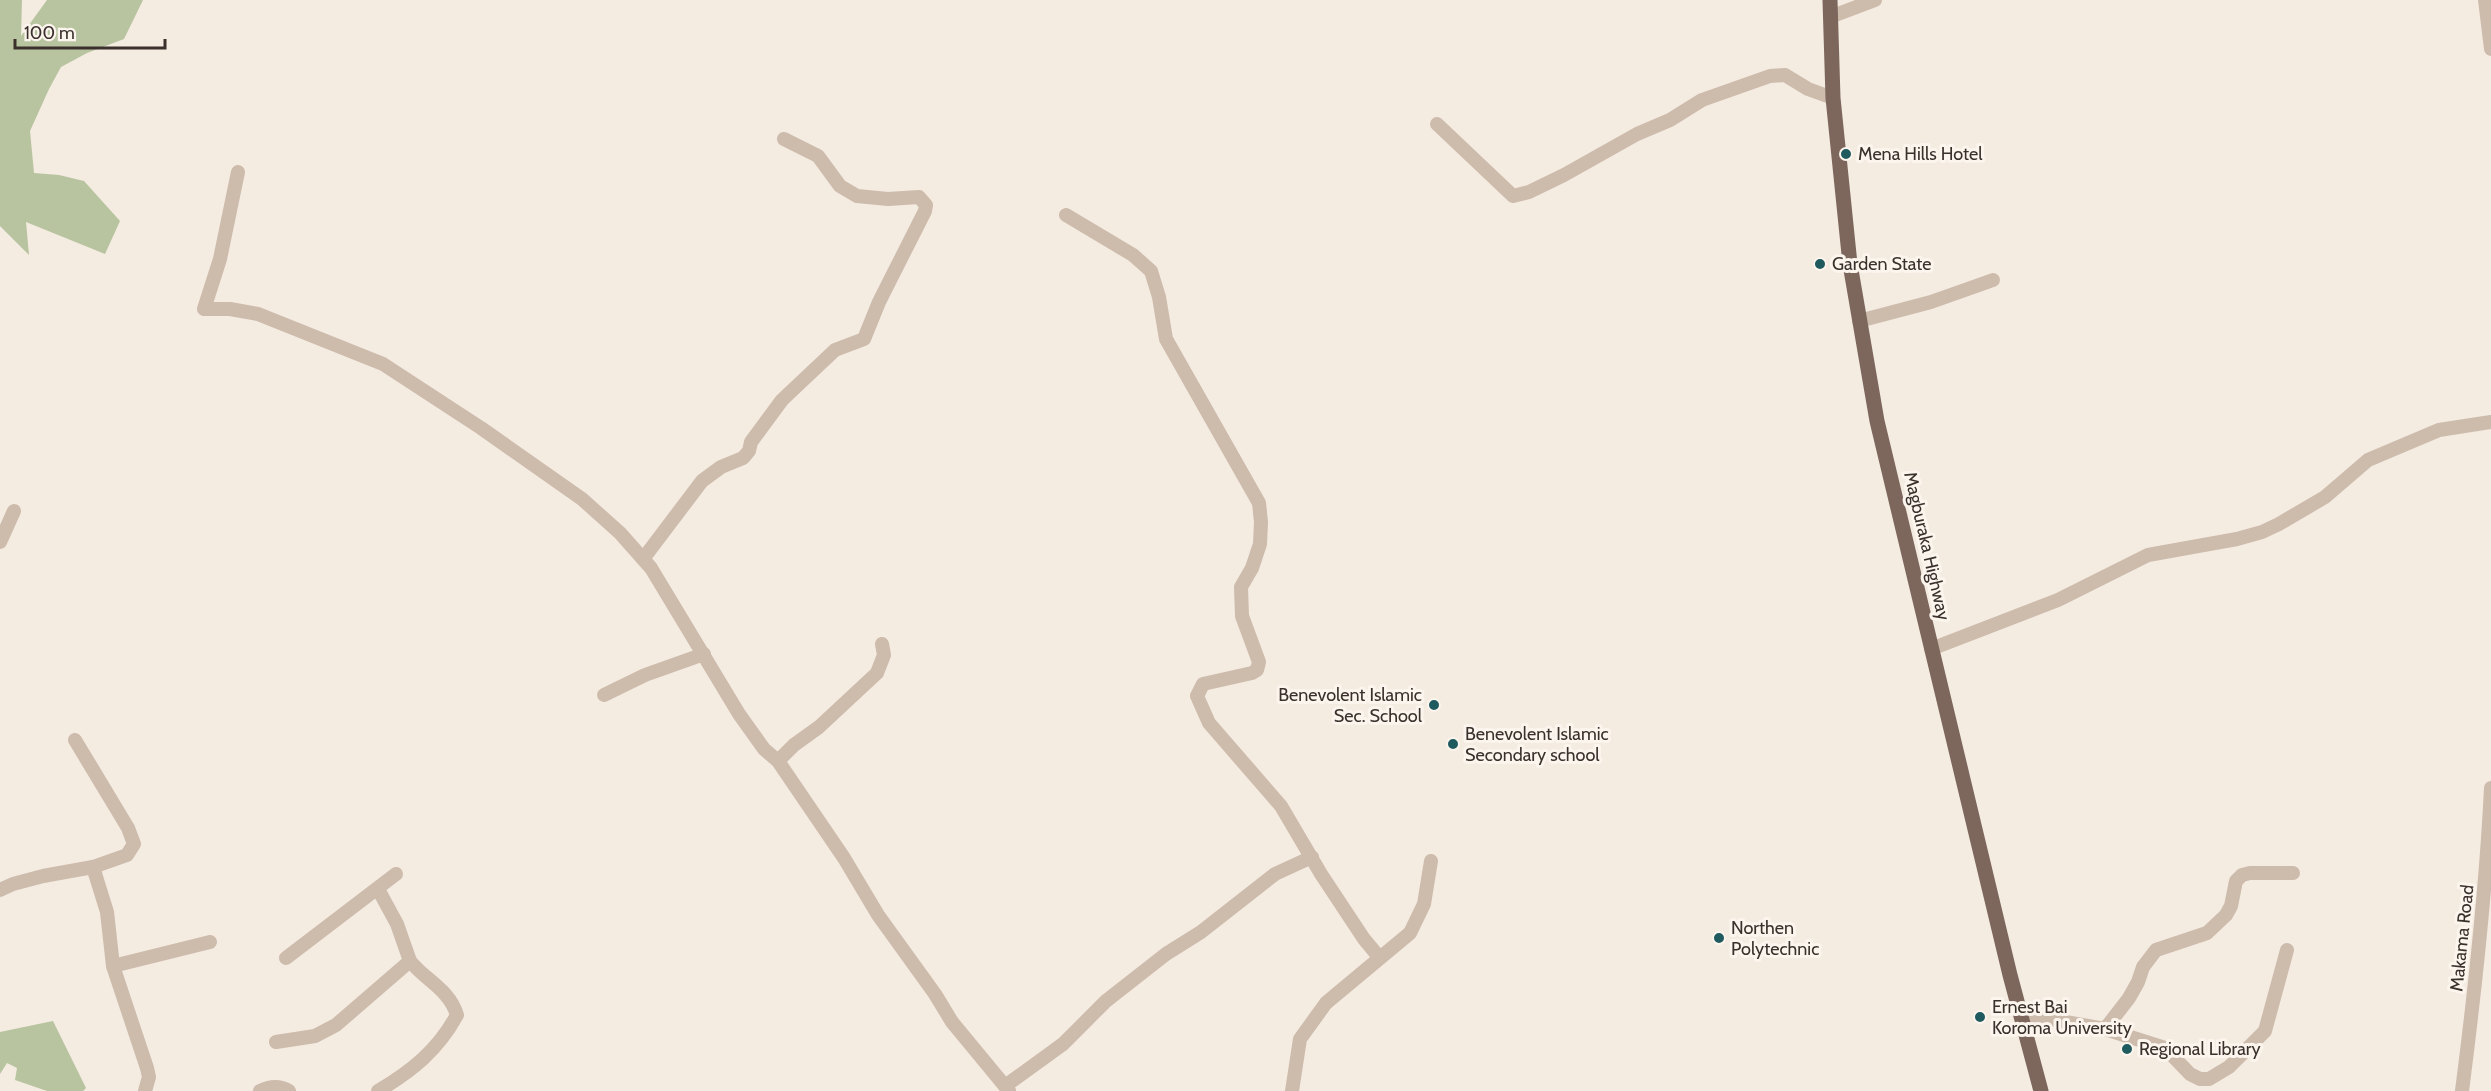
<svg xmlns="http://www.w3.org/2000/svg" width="2491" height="1091" font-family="Cabin,sans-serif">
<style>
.green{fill:#b8c4a0}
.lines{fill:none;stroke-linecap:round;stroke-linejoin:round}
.minor{stroke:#cdbbac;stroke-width:14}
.major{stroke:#7d675c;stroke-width:15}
.poi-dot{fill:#1f5a5e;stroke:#fbf5ee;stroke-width:2}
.labels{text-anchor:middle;stroke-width:6;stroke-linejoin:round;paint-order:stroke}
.poi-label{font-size:18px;fill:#3b302b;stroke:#fbf5ee;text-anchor:start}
.street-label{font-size:18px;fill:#3b302b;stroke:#fbf5ee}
</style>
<rect width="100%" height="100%" fill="#f4ebe1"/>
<g class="green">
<path d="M0 0H22L21 36 47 0H143L124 39 87 53 61 67 49 89 30 131 34 173 59 175 84 181 120 221 105 254 26 222 29 255 0 226Z"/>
<path d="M53 1021 86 1088 83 1091H47L15 1080 17 1068 7 1063 0 1074V1032Z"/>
</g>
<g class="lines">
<g class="minor">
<path d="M2485 0 2491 49"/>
<path d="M1830 17 1875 0"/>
<path d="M1437 124 1513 196 1529 192 1564 175 1637 134 1670 120 1702 100 1770 76 1785 75 1808 89 1833 98"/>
<path d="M238 172 220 259 204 309H230L258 314 383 364 481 428 582 499 620 533 651 568 739 714 764 749 778 761 844 858 878 915 935 994 952 1022 1009 1091"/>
<path d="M1066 215 1133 255 1151 271 1159 297 1166 339 1259 503 1261 522 1260 544 1252 568 1241 587 1242 616 1259 662 1257 670 1252 673 1203 684 1197 696 1209 723 1281 806 1321 874 1364 939 1379 957"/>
<path d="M1859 321 1931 302 1993 280"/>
<path d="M0 542 14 511"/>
<path d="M643 559 702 481 721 467 743 458 749 451 751 442 782 400 835 350 864 339 879 302 925 211 926 205 919 197 888 199 857 196 840 186 818 156 784 139"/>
<path d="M1931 649 2058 600 2148 555 2237 539 2262 532 2279 524 2325 497 2368 460 2439 430 2491 422"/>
<path d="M604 695 645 675 704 654"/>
<path d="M778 761 794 745 819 727 877 673 884 655 882 644"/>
<path d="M93 867 107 912 113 966 147 1068 149 1077 145 1091"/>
<path d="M378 889 397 924 410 961"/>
<path d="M0 890 13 884 43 876 93 867 127 855 134 844 128 828 75 740"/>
<path d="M286 958 396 874"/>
<path d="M113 966 210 942"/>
<path d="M2021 1014 2105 1029 2165 1048 2190 1074 2200 1079H2209L2229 1067 2265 1031 2287 950"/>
<path d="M2105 1029 2129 998 2138 982 2143 967 2156 950 2207 933 2226 915 2231 906 2236 881 2242 875 2250 873H2293"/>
<path d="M276 1042 315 1036 336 1025 410 961C426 981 449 989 457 1015 438 1050 412 1071 378 1091"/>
<path d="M1005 1086 1063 1044 1106 1001 1166 954 1201 932 1275 874 1312 857"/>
<path d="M260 1091C270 1086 279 1085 289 1091"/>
<path d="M1292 1091 1300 1039 1326 1003 1410 933 1424 904 1431 861"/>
<path d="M2462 1091C2475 990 2486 890 2491 788"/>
</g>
<path class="major" d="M1830 0 1833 98 1850 264 1877 421 2010 975 2041 1091"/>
</g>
<g class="poi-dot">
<circle cx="1846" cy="154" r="6"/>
<circle cx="1820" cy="264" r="6"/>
<circle cx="1434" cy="705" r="6"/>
<circle cx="1453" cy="744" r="6"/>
<circle cx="1719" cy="938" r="6"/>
<circle cx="1980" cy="1017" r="6"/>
<circle cx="2127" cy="1049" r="6"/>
</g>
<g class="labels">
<g class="poi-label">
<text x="1858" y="160">Mena Hills Hotel</text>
<text x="1832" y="270">Garden State</text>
<text x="1422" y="701" text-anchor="end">Benevolent Islamic<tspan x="1422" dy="21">Sec. School</tspan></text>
<text x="1465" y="740">Benevolent Islamic<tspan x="1465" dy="21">Secondary school</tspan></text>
<text x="1731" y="934">Northen<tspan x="1731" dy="21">Polytechnic</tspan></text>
<text x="1992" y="1013">Ernest Bai<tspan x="1992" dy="21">Koroma University</tspan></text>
<text x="2139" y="1055">Regional Library</text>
</g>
<g class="street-label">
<text transform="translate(1927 546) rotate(77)" y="6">Magburaka Highway</text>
<text transform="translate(2462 938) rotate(-84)" y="6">Makama Road</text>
</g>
</g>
<path d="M15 39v9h150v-9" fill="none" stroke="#3b302b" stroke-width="3"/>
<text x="24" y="39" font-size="18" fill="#3b302b" stroke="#fbf5ee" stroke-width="4.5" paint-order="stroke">100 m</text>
</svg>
